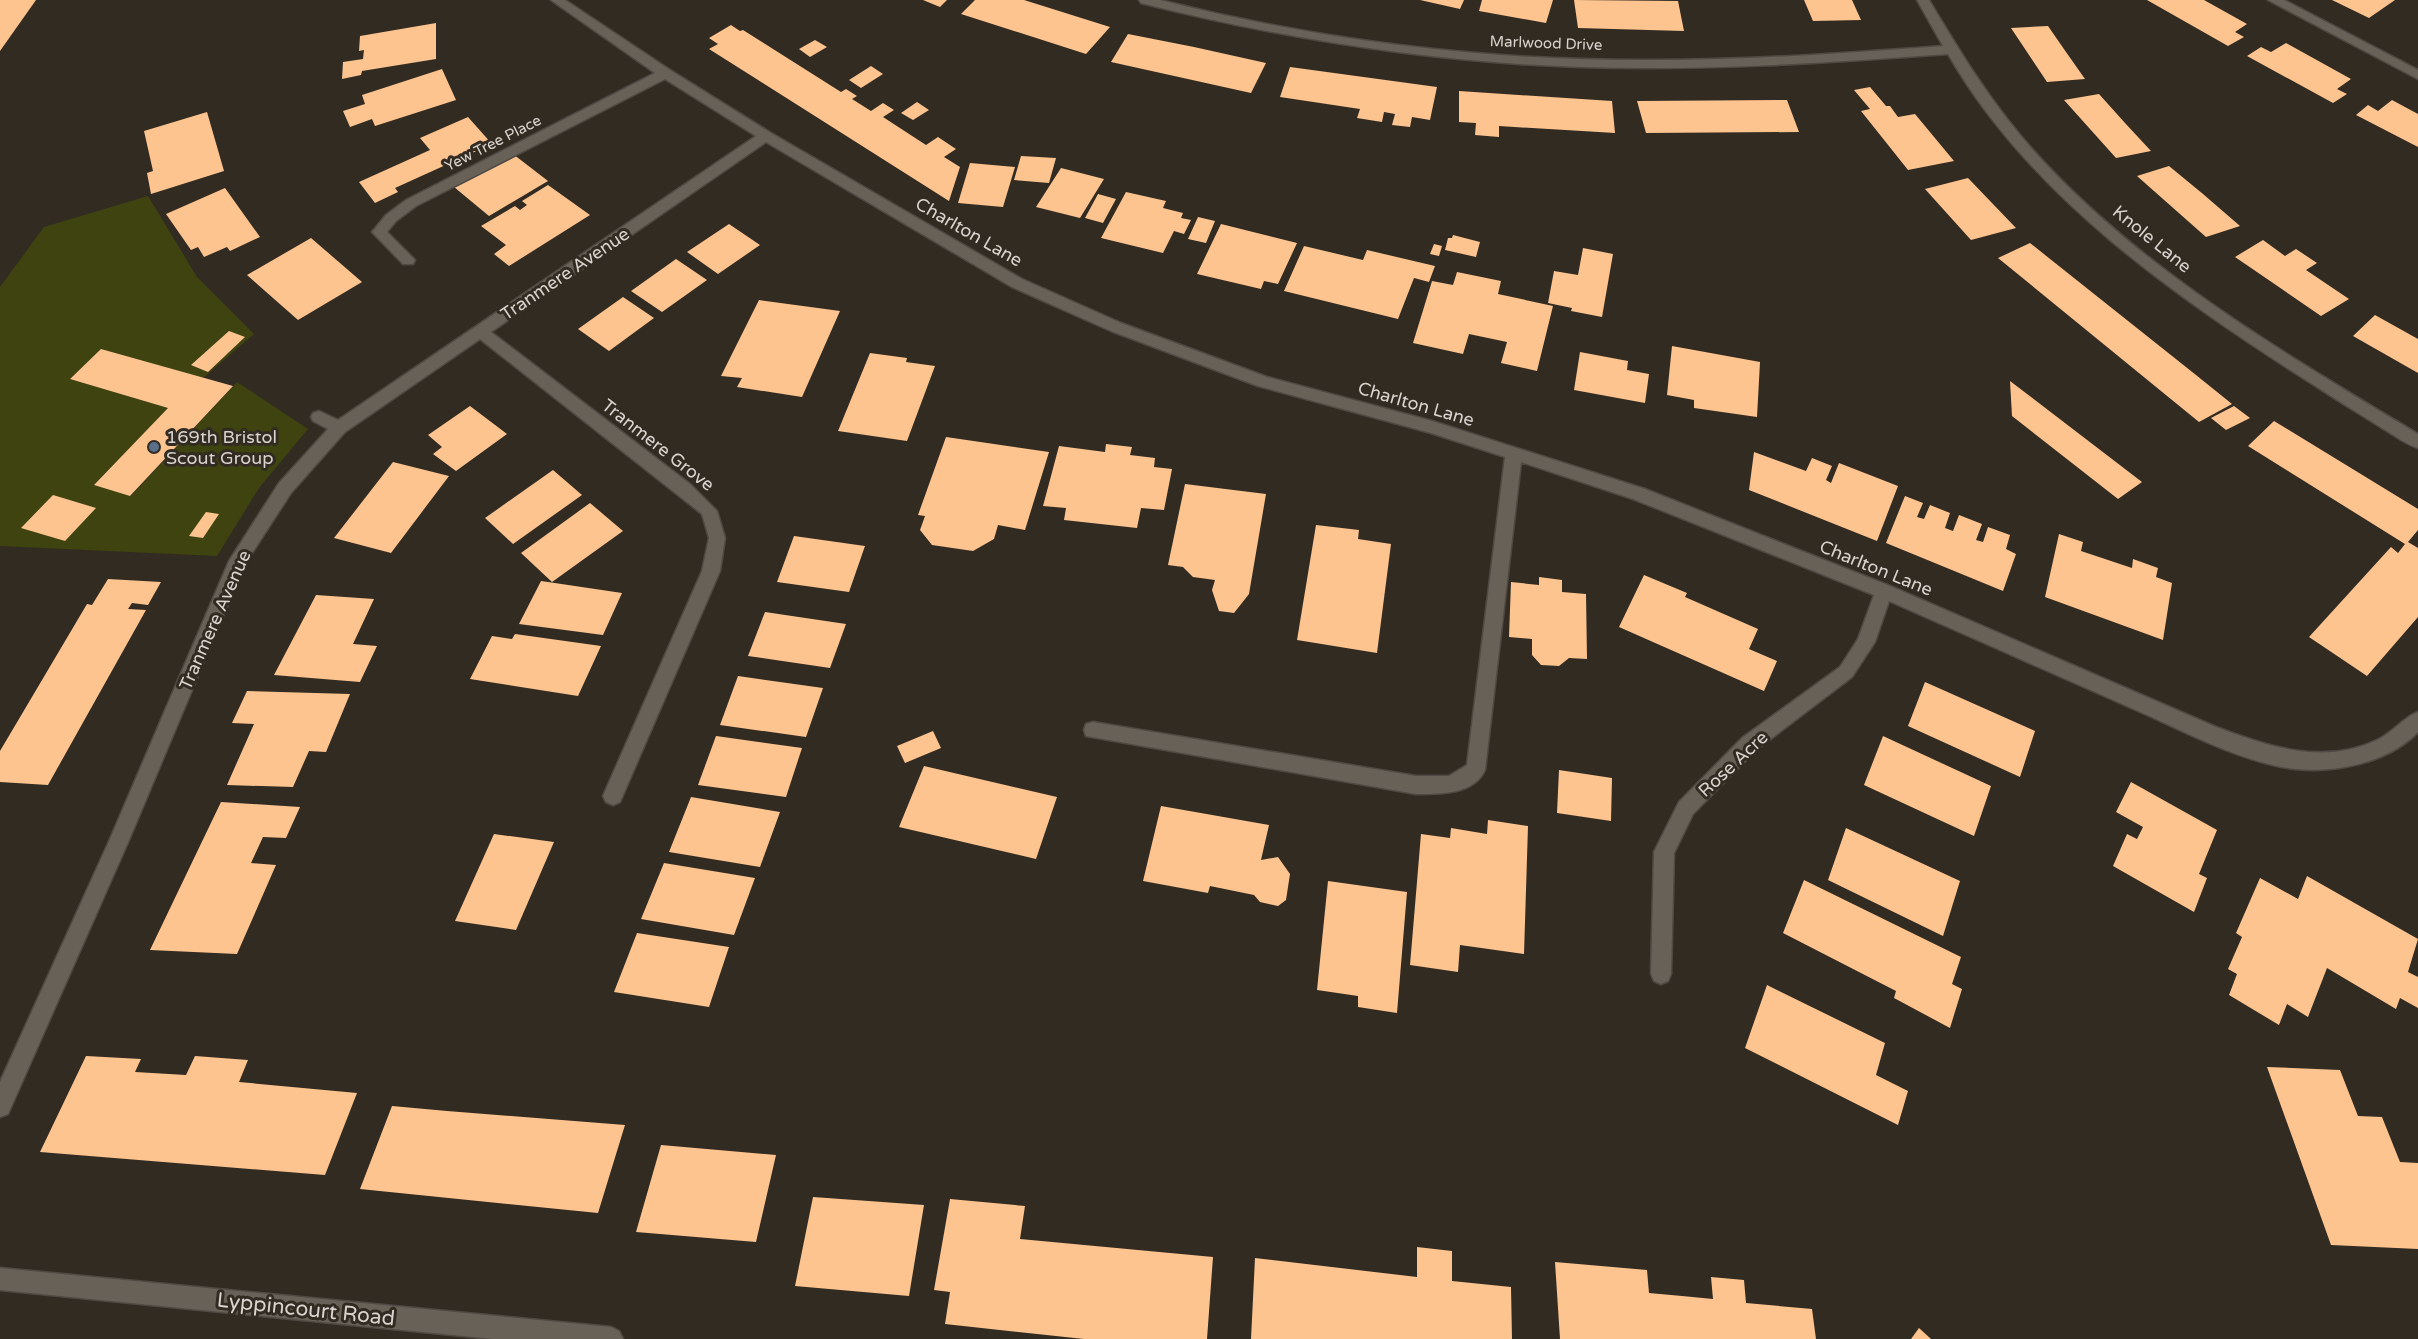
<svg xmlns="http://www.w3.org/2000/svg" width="2418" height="1339" font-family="'Varela Round',sans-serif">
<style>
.green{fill:#3e430f}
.building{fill:#fdc490}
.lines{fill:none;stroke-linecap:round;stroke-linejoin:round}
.minor-casing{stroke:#4f4943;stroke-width:3}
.minor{fill:#686157;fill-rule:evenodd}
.service-dot{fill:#5c6f8a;stroke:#322b22;stroke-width:2}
.labels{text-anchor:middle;stroke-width:6;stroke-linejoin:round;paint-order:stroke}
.far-street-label{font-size:15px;fill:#d9d4cf;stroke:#322b22}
.street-label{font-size:18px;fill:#d9d4cf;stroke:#322b22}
.poi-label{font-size:18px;fill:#d9d4cf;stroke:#322b22;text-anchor:start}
.near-street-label{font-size:21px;fill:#d9d4cf;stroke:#322b22}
</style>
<rect width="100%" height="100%" fill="#322b22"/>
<path class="green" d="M148 196 197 277 254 334 203 378 101 349 70 379 168 408 94 485 131 496 237 382 308 429 259 488 217 556 0 546V287L44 227Z"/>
<g class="building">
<path d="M0 0H36L0 51Z"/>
<path d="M923 0H947L940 7Z"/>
<path d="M975 0H1024L1110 27 1086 54 961 14Z"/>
<path d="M1420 0H1464L1460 9Z"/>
<path d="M1482 0H1553L1546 23 1479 11Z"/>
<path d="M1574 0 1678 1 1684 31 1578 28Z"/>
<path d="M1804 0H1852L1861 20 1813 21Z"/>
<path d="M2147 0H2204L2247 24 2235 32 2244 37 2228 46Z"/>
<path d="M2332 0H2395L2369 18Z"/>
<path d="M436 23V59L362 71 361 75 342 79 343 62 363 59 364 50 359 51 360 36Z"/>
<path d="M731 25 740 31 743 30 841 92 846 89 857 96 852 99 871 111 883 103 894 110 883 117 926 145 938 137 956 149 944 157 960 167 949 201 709 49 718 44 709 38Z"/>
<path d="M2048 26 2066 52 2085 79 2047 82 2011 28Z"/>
<path d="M1128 34 1194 47 1266 63 1251 93 1111 62Z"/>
<path d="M815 40 827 47 810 57 799 49Z"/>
<path d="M2286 43 2351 79 2337 89 2347 94 2333 103 2247 56 2261 47 2271 52Z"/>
<path d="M871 66 883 74 861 88 849 80Z"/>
<path d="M1290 67 1437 87 1430 120 1412 117 1410 127 1392 125 1395 114 1384 112 1382 122 1357 118 1360 109 1280 97Z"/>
<path d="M442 69 456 100 375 126 372 119 350 127 343 111 365 104 362 95Z"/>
<path d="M1870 87 1886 106H1890L1898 117 1915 114 1954 161 1908 170 1861 111 1870 109 1854 90Z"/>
<path d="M1459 91 1612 101 1615 133 1499 126V137L1475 135 1476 123 1459 122Z"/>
<path d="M2099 94 2125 123 2151 151 2116 158 2064 100Z"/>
<path d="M1787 100 1799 132 1646 133 1637 101Z"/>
<path d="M2392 100 2418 114V147L2356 115 2368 105 2378 111Z"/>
<path d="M917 102 929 110 913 120 901 113Z"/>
<path d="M207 112 224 171 151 194 147 173 153 171 144 131Z"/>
<path d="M468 117 492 144 395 188 398 192 375 203 359 182 430 150 420 138Z"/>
<path d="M513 154 548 181 489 216 454 187Z"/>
<path d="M1021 156 1056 158 1049 183 1014 180Z"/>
<path d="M970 163 1015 167 1003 207 958 203Z"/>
<path d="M2169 166 2203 194 2240 226 2206 237 2137 176Z"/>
<path d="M1061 168 1104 179 1080 218 1036 207Z"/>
<path d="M1968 178 2016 228 1971 240 1925 189Z"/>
<path d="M548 185 590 215 509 266 494 254 506 245 481 226 515 206 520 210 527 205 522 201Z"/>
<path d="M225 188 260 237 230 251 227 247 204 257 198 247 191 250 166 214Z"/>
<path d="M1126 192 1166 201 1163 208 1183 213 1181 218 1191 220 1184 234 1174 231 1163 253 1101 238Z"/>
<path d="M1098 194 1116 199 1103 223 1085 218Z"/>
<path d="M1198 217 1215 221 1206 243 1188 239Z"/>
<path d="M729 224 760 245 718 274 687 252Z"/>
<path d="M1221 224 1297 243 1278 284 1264 281 1261 289 1197 274Z"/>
<path d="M1453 235 1480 242 1476 257 1445 250 1448 238H1452Z"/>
<path d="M311 238 362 282 298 320 247 275Z"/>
<path d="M2263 240 2285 256 2296 249 2317 263 2306 270 2349 299 2321 316 2235 257Z"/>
<path d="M2030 243 2196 375 2232 404 2199 422 1998 258Z"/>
<path d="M1434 244 1442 246 1439 256 1430 254Z"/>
<path d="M1304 246 1363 260 1367 250 1435 266 1429 282 1414 278 1398 319 1284 291Z"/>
<path d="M1583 248 1613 254 1602 317 1571 311 1572 308 1548 303 1554 271 1578 275Z"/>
<path d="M676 259 707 280 662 312 631 291Z"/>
<path d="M1457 272 1501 281 1498 294 1553 306 1537 371 1501 363 1507 342 1469 334 1463 354 1413 343 1432 281 1453 285Z"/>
<path d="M623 297 654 318 609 351 578 329Z"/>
<path d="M759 300 840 311 802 397 737 387 742 378 721 376Z"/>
<path d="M2375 315 2418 339V373L2353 336Z"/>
<path d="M229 331 245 337 208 372 191 365Z"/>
<path d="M1672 346 1760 362 1757 417 1694 408V400L1667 395Z"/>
<path d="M101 349 233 386 130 496 94 485 168 408 70 379Z"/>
<path d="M1580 352 1628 361 1627 370 1649 374 1645 403 1574 390Z"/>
<path d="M870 353 907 358 906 362 935 366 907 441 838 431Z"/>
<path d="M2010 381 2142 482 2118 499 2012 416Z"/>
<path d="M470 406 507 434 456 471 433 454 442 447 428 435Z"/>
<path d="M2234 406 2250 418 2226 430 2211 418Z"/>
<path d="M2274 421 2418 509V530L2408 542 2418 548V617L2367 676 2309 637 2391 547 2398 553 2405 544 2248 446Z"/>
<path d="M946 437 1049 452 1025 530 998 525 994 539 973 551 932 545 920 530 925 516 918 515Z"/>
<path d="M1106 444 1132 447 1130 455 1155 458 1154 467 1172 469 1164 510 1141 508 1137 528 1064 520 1066 508 1043 506 1059 446 1105 452Z"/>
<path d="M1754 452 1806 471 1812 458 1832 466 1826 480 1831 483 1839 463 1898 486 1877 541 1749 490Z"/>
<path d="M393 462 449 476 391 553 334 538Z"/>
<path d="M553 470 582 495 513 544 485 518Z"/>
<path d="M1185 484 1266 494 1249 594 1234 613 1219 611 1212 590 1215 580 1193 577 1183 567 1168 565Z"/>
<path d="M53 495 96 508 65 541 21 528Z"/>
<path d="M1905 496 1923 503 1917 517 1924 519 1930 505 1950 513 1945 528 1953 531 1959 515 1982 524 1976 540 1983 542 1988 527 2010 535 2006 549 2016 554 2003 591 1886 543Z"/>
<path d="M590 503 623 531 552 582 521 553Z"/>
<path d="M206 512 219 514 203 538 189 536Z"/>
<path d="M1316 525 1359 530 1358 539 1391 544 1377 653 1297 640Z"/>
<path d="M2059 534 2083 542 2081 551 2132 568 2133 559 2158 568 2156 577 2172 583 2163 640 2045 597Z"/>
<path d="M794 536 865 546 849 592 777 582Z"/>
<path d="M1644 575 1687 593 1685 597 1758 629 1749 649 1777 661 1764 691 1619 627Z"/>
<path d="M1539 577 1562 580V592L1586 594 1587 659 1569 658 1559 666 1541 665 1532 655V639L1509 637 1511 582 1539 585Z"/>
<path d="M108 579 161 582 148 605 132 603 128 609 146 610 48 785 0 782V751L87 604 92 605Z"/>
<path d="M541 581 548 582 622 593 603 635 519 624Z"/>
<path d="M316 595 374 599 353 644 377 646 360 682 274 675Z"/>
<path d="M765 612 846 624 830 668 748 656Z"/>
<path d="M515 634 601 646 578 696 470 679 492 636 512 639Z"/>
<path d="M738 676 823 688 806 737 720 725Z"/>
<path d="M1925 682 2035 731 2020 777 1908 726Z"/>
<path d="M247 691 350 694 326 752 309 751 293 787 227 785 254 724 232 723Z"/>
<path d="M933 731 941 748 905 763 897 746Z"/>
<path d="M716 736 802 748 786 797 698 785Z"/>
<path d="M1883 736 1991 786 1974 836 1864 785Z"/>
<path d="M924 766 1057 797 1036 859 899 827Z"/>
<path d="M1559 770 1612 778 1611 821 1557 813Z"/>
<path d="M2131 782 2217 830 2199 874 2207 878 2194 912 2113 866 2127 834 2137 839 2143 827 2116 812Z"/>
<path d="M691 797 780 812 760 867 669 852Z"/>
<path d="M221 802 300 807 286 838 263 837 251 863 276 865 237 954 150 950Z"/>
<path d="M1161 806 1269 825 1261 860 1278 857 1290 874 1286 900 1278 906 1260 902 1254 895 1210 886 1208 893 1143 881Z"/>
<path d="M1488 820 1528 826 1524 954 1460 945 1458 972 1410 965 1421 834 1450 838 1451 828 1487 834Z"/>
<path d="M1846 828 1960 881 1943 936 1828 880Z"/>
<path d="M494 834 554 842 516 930 455 921Z"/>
<path d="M664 863 755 878 734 935 641 919Z"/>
<path d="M2307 876 2418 939 2408 972 2418 977V1008L2400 998 2396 1009 2327 968 2308 1017 2287 1004 2279 1025 2229 995 2237 974 2228 969 2242 937 2236 933 2260 878 2298 899Z"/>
<path d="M1804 880 1961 957 1952 984 1962 989 1950 1028 1894 998 1896 991 1783 933Z"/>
<path d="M1328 881 1407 892 1397 1013 1358 1007V996L1317 990Z"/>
<path d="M637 933 729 947 709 1007 614 992Z"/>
<path d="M1767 985 1885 1043 1876 1075 1908 1091 1898 1125 1745 1048Z"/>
<path d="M86 1056 141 1059 135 1072 186 1075 195 1056 248 1060 239 1082 357 1093 325 1175 40 1152Z"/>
<path d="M2267 1067 2340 1070 2358 1116 2382 1117 2400 1162 2418 1163V1249L2331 1245Z"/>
<path d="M392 1106 447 1111 625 1125 598 1213 360 1189Z"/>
<path d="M661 1145 776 1155 756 1242 636 1232Z"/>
<path d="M813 1197 924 1205 909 1296 795 1286Z"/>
<path d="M950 1199 1025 1206 1020 1239 1213 1257 1207 1339H1084L945 1324 950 1292 934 1290Z"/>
<path d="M1417 1247 1452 1251V1281L1511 1287 1512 1339H1251L1255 1258 1417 1277Z"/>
<path d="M1555 1262 1647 1270 1649 1293 1682 1296 1713 1299 1711 1277 1744 1280 1746 1303 1812 1309 1816 1339H1560Z"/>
<path d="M1919 1328 1931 1339H1911Z"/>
</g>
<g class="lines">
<defs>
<g id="minor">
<path d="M551 0H565L670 70 771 133 1022 279 1121 323 1267 377 1432 421 1645 489 1890 586 2216 727C2267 746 2323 766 2377 740 2392 733 2404 717 2418 712V732C2388 763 2336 773 2295 769 2243 763 2186 732 2138 711 2055 674 1972 638 1889 601L1875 642 1852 677 1756 750 1693 814 1674 853 1671 974 1668 981 1661 984 1654 981 1651 974 1654 852 1679 802 1742 738 1840 667 1858 639 1874 595 1633 499 1521 462 1485 770C1474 795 1439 794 1416 794L1086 736 1084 730 1086 724 1093 722 1416 776H1449L1467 765 1505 457 1431 433 1258 386 1111 331 1012 287 766 142 491 332 690 484 717 511 725 538 720 571 620 802 613 805 606 802 603 796 702 571 709 538 702 514 480 339 345 432 291 493 245 564 129 840 8 1114 0 1117V1082L110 839 229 561 279 483 328 429 313 421 311 417 313 413 319 411 338 420 756 136 665 79 416 206 396 221 387 232 415 260 413 264H403L372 232 386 215 406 200 655 73Z"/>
<path d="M1139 0H1160C1321 41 1487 61 1654 60 1750 60 1847 53 1943 46L1917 0H1929C1957 47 1985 93 2020 135 2126 261 2279 350 2418 434V448C2405 444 2394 435 2382 428 2360 414 2338 401 2317 387 2180 300 2030 197 1948 54 1825 63 1703 71 1580 67 1431 62 1285 39 1141 3Z"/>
<path d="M2268 0H2284L2418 70V79Z"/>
<path d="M0 1268 611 1327 619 1331 623 1339H493L0 1290Z"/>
</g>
</defs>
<use href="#minor" class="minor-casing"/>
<use href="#minor" class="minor"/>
</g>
<circle class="service-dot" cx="154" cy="447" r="6"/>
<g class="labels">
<g class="far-street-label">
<text transform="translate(1546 43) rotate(2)" y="5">Marlwood Drive</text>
<text transform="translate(493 143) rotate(-27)" y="5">Yew Tree Place</text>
</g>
<g class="street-label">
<text transform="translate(969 232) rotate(30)" y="6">Charlton Lane</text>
<text transform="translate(2152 239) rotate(39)" y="6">Knole Lane</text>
<text transform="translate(565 274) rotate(-34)" y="6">Tranmere Avenue</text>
<text transform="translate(1416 404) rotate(16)" y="6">Charlton Lane</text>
<text transform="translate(658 445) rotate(38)" y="6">Tranmere Grove</text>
<text transform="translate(1876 568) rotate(22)" y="6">Charlton Lane</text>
<text transform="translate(215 620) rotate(-66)" y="6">Tranmere Avenue</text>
<text transform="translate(1733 764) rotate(-43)" y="6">Rose Acre</text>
</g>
<g class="poi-label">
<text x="166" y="443">169th Bristol<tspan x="166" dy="21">Scout Group</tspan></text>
</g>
<g class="near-street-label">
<text transform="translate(306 1309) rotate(6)" y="7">Lyppincourt Road</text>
</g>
</g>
</svg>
